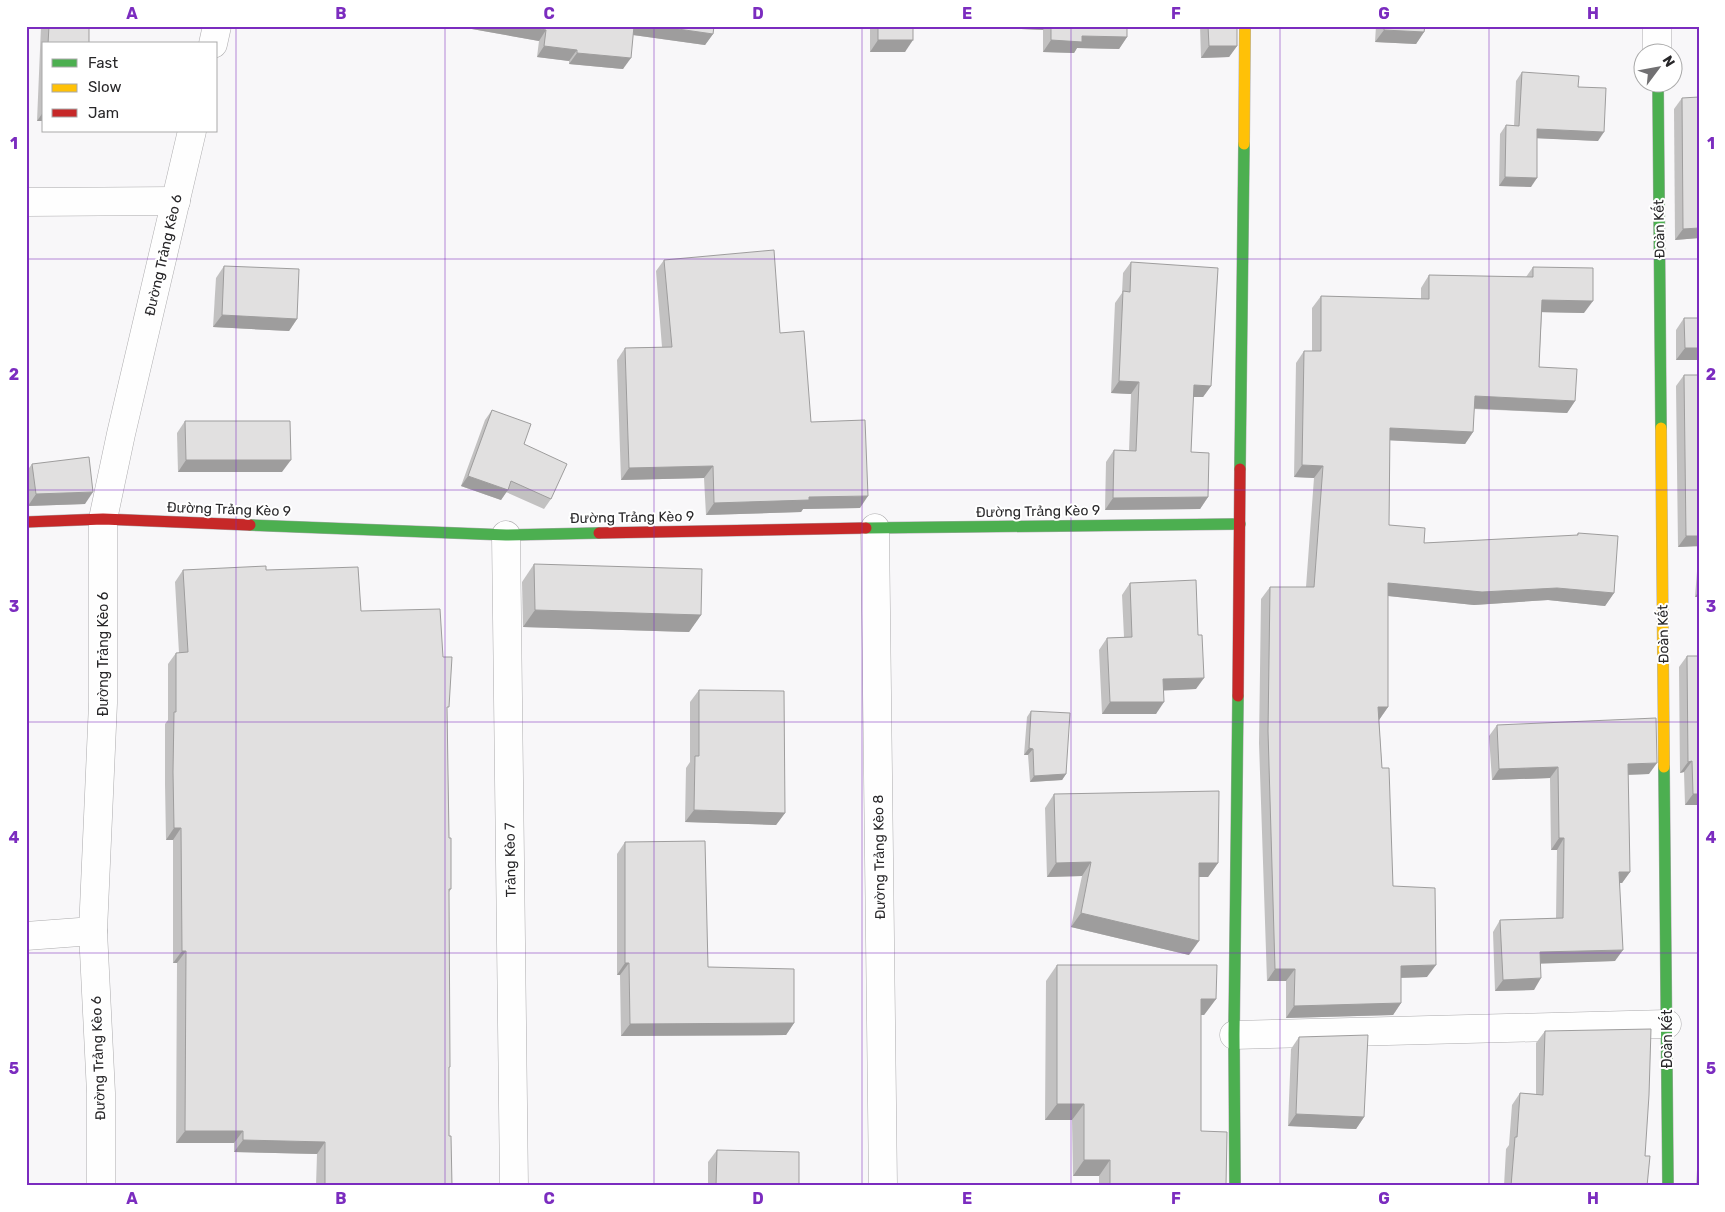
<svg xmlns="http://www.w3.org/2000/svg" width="1725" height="1212" font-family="Rubik,sans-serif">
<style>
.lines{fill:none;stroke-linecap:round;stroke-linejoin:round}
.street-casing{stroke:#acabad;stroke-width:29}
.fast-casing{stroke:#acabad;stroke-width:12}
.slow-casing{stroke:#acabad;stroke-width:12}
.jam-casing{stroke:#acabad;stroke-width:12}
.street{stroke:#fefefe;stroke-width:28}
.fast{stroke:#4caf50;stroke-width:11}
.slow{stroke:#ffc107;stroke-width:11}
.jam{stroke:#c62828;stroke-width:11}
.wall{fill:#c2c1c1}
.shaded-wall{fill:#9e9d9d}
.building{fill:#e1e0e0;stroke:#9e9d9d}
.grid{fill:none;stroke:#7b2cbf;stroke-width:1;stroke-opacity:0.55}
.labels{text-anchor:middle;stroke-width:4;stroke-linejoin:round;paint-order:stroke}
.street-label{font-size:14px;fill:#282729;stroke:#fff}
.neatline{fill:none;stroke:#7b2cbf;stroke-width:2}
.grid-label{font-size:16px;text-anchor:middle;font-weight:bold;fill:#7b2cbf}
</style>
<rect width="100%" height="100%" fill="#f8f7f9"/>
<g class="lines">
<defs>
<g id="street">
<path d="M1657 26V52"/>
<path d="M213 44 217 26"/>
<path d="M26 202 176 201"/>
<path d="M875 528 883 1186"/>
<path d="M506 535 514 1186"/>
<path d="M26 936 93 931"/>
<path d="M1234 1035 1667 1024"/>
<path d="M101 1186V1093L93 931 103 703V519L121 434 192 131"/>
</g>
<g id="fast">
<path d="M1658 82 1661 428"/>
<path d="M1240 469 1244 144"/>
<path d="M250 525 506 535 599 533"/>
<path d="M866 528 1240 524"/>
<path d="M1664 767 1668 1186"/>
<path d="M1235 1186 1234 1035 1238 696"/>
</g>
<g id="slow">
<path d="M1244 144 1245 26"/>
<path d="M1661 428 1664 767"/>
</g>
<g id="jam">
<path d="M26 522 103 519 250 525"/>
<path d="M599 533 866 528"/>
<path d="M1238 696 1240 469"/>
</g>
</defs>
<use href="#street" class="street-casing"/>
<use href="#fast" class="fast-casing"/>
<use href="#slow" class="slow-casing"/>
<use href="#jam" class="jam-casing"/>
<use href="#street" class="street"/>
<use href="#fast" class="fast"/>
<use href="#slow" class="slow"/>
<use href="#jam" class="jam"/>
</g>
<g class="wall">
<path d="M41 26H89V44H44V121H37Z"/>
<path d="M455 26H714L713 34 705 45 633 35 623 69 569 64V61L537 57 539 41Z"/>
<path d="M870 26H913L905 52H870Z"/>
<path d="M1001 26H1127V37L1119 49 1077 48 1074 53 1043 52V30L1001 28Z"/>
<path d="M1200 26H1237V46L1229 57 1201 58Z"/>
<path d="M1376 26H1425L1424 32 1416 44 1375 42Z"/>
<path d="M1522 72 1578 87 1598 141 1537 138 1531 187 1499 186 1500 134 1506 125 1514 126 1516 81Z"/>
<path d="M1682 98 1699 238 1675 240 1674 109Z"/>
<path d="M664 260 780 333 811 422 860 508 803 509 801 512 706 515 704 478 621 480 617 360 625 348 662 347 656 271Z"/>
<path d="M1131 262 1211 386 1203 397H1193L1191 452 1208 497 1200 509 1105 510 1106 462 1114 450 1129 451 1131 394 1111 393 1115 303 1122 293 1123 273Z"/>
<path d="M224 266 297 319 289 331 213 327 216 278Z"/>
<path d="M1533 267 1584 313 1542 312 1539 367 1575 401 1567 413 1474 409 1473 432 1465 444 1390 440 1389 525 1424 543 1576 536 1578 533 1614 593 1605 606 1548 600 1474 605 1388 596V707L1379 720 1382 768 1393 886 1427 977 1401 978V1003L1393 1015 1286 1018V981H1267L1259 743 1261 599 1270 587H1306L1314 478 1294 477 1296 363 1304 351H1312V308L1321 296 1421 299V288L1429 275 1526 277Z"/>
<path d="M1684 318H1699V360H1676V330Z"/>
<path d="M1684 375H1699V597H1695L1699 546 1678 547 1676 386Z"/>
<path d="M492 410 524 444 551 499 544 509 506 492 501 500 461 486 485 420Z"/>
<path d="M185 421 282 472H178L177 433Z"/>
<path d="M32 464 85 504 28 506 26 494V472Z"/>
<path d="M534 564 701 615 689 632 523 627 522 582Z"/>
<path d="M183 570H266L361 611 443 657 447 709 449 838 451 889 449 892V1136L452 1186H316L317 1154 234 1152V1143H176L177 963H173V840H166L165 784V724L168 720V664L176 653H179L175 582Z"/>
<path d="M1130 583 1196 689 1164 690 1156 714H1102L1099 650 1107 638 1124 637 1122 595Z"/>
<path d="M1687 656 1699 805H1685L1684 772 1680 773 1679 667Z"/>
<path d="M699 690 785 813 776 825 685 822 686 768 690 762V702Z"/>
<path d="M1031 711 1066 774 1062 780 1030 782 1028 755H1024L1027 717Z"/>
<path d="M1497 725 1649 774 1628 775 1630 872 1622 883H1620L1615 961 1541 963 1534 990 1495 991 1493 932 1500 920 1556 918 1557 850H1551L1550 778 1492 780 1489 736Z"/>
<path d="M1054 794 1218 863 1208 877H1199L1189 955 1071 927 1082 876 1047 877 1045 808Z"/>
<path d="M625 842 708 967 794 1023 786 1035 621 1036 620 975H617V854Z"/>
<path d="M1057 965 1216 999 1204 1015H1201V1131L1226 1186H1099V1176H1073L1072 1120H1045L1046 981Z"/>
<path d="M1545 1031 1645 1156 1647 1186H1504L1506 1149 1509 1145 1512 1105 1520 1093 1536 1094V1043Z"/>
<path d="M1299 1037 1364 1117 1356 1129 1288 1126 1291 1049Z"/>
<path d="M717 1150 799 1186H708V1162Z"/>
<path d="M1699 1167V1186H1696L1697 1170Z"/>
</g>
<g class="shaded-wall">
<path d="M455 26H525L546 30 539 41Z"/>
<path d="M632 26H657L713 34 705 45 626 34Z"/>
<path d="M1002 26H1046L1043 30 1001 28Z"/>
<path d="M1262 26H1320L1319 28 1261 29Z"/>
<path d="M1384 30 1424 32 1416 44 1375 42Z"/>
<path d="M1082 36 1127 37 1119 49 1077 48 1074 53 1043 52 1051 40Z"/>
<path d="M878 40H913L905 52H870Z"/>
<path d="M544 46 577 50 569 61 537 57Z"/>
<path d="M1209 46H1237L1229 57 1201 58Z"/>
<path d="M577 53 631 58 623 69 569 64Z"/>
<path d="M44 111V121H37Z"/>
<path d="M1537 129 1604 132 1598 141 1531 138Z"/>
<path d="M1505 177 1537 178 1531 187 1499 186Z"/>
<path d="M1699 228V238L1675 240 1683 229Z"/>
<path d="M1542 300 1593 301 1584 313 1534 312Z"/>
<path d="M222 315 297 319 289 331 213 327Z"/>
<path d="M1685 348H1699V360H1676Z"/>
<path d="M1119 381 1139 382 1131 394 1111 393Z"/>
<path d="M1194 385 1211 386 1203 397H1185Z"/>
<path d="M1475 396 1575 401 1567 413 1466 408Z"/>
<path d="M1390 428 1473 432 1465 444 1382 440Z"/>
<path d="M186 460H291L282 472H178Z"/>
<path d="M1302 465 1323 466 1314 478 1294 477Z"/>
<path d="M713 466 704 478 621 480 629 468Z"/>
<path d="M468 476 508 490 501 500 461 486Z"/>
<path d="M93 492 85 504 28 506 36 494Z"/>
<path d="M868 496 860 508 803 509 801 512 706 515 714 503 809 497Z"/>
<path d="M1208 497 1200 509 1105 510 1113 498Z"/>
<path d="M1686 536H1699V546L1678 547Z"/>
<path d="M1388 583 1557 588 1614 593 1605 606 1548 600 1474 605 1379 595Z"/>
<path d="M1699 591V597H1695Z"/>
<path d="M535 610 701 615 689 632 523 627Z"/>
<path d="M1204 678 1196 689 1155 691 1163 679Z"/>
<path d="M1110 702H1164L1156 714H1102Z"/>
<path d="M1378 707H1388L1379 720 1369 719Z"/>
<path d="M1029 748 1033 749 1028 755H1024Z"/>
<path d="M1692 761 1684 772 1680 773 1688 762Z"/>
<path d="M1657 763 1649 774 1620 775 1628 764Z"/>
<path d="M1558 767 1550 778 1492 780 1499 769Z"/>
<path d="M1066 774 1062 780 1030 782 1034 776Z"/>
<path d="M1693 794H1699V805H1685Z"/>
<path d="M694 810 785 813 776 825 685 822Z"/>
<path d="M174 828H181L173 840H166Z"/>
<path d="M1559 838H1564L1557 850H1551Z"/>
<path d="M1091 862 1082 876 1047 877 1056 863Z"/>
<path d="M1199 863H1218L1208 877H1189Z"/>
<path d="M1619 872H1630L1622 883H1611Z"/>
<path d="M1081 913 1199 941 1189 955 1071 927Z"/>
<path d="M1623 950 1615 961 1532 964 1540 952Z"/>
<path d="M182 951H186L177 963H173Z"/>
<path d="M625 963H629L620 975H617Z"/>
<path d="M1436 965 1427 977 1393 978 1401 966Z"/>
<path d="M1275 969H1295L1286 981H1267Z"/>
<path d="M1541 978 1534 990 1495 991 1503 980Z"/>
<path d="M1201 999H1216L1204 1015H1189Z"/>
<path d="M1401 1003 1393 1015 1286 1018 1294 1006Z"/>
<path d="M794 1023 786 1035 621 1036 630 1024Z"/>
<path d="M1057 1104H1084L1072 1120H1045Z"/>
<path d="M1296 1114 1364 1117 1356 1129 1288 1126Z"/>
<path d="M185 1131H243L234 1143H176Z"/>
<path d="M243 1140 325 1142 317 1154 234 1152Z"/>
<path d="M1084 1160H1110L1099 1176H1073Z"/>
</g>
<g class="building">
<path d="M49 26H89V44H48Z"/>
<path d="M525 26H634L631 58 577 53V50L544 46 546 30Z"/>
<path d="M657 26H714L713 34Z"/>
<rect x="878" y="26" width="35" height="14"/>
<path d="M1051 26H1127V37L1082 36V42L1051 40Z"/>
<path d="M1208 26H1237V46H1209Z"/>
<path d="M1384 26H1425L1424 32 1384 30Z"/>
<path d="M1522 72 1579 76 1578 87 1606 88 1604 132 1537 129V178L1505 177 1506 125 1519 126Z"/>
<path d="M1699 97V228L1683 229 1682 98Z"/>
<path d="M774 250 780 333 804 331 811 422 865 420 868 496 809 497V500L714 503 713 466 629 468 625 348 672 347 664 260Z"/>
<path d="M1131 262 1218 268 1211 386 1194 385 1191 452 1209 453 1208 497 1113 498 1114 450 1136 451 1139 382 1119 381 1123 291 1130 292Z"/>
<path d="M224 266 299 269 297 319 222 315Z"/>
<path d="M1533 267 1593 268V301L1542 300 1539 367 1577 369 1575 401 1475 396 1473 432 1390 428 1389 525 1425 528 1424 543 1578 535V533L1618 536 1614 593 1557 588 1482 592 1388 583V707H1378L1382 768H1389L1393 886 1435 888 1436 965 1401 966V1003L1294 1006 1295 969H1275L1268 731 1270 587H1314L1323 466 1302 465 1304 351H1321V296L1429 299V275L1533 277Z"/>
<path d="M1684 318H1699V348H1685Z"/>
<path d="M1684 375H1699V536H1686Z"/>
<path d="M492 410 531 424 524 444 567 464 551 499 511 481 508 490 468 476Z"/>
<path d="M185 421H290L291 460H186Z"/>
<path d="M89 457 93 492 36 494 32 464Z"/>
<path d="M534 564 702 569 701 615 535 610Z"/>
<path d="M266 566V570L358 567 361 611 440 609 443 657H452L449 707H447L449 838H451V889H449L450 1067H449V1136H451L452 1186H325V1142L243 1140V1131H185L186 951H182L181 828H174L173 772 174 712H176V653L188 652 183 570Z"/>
<path d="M1196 580 1198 635H1202L1204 678 1163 679 1164 702H1110L1107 638 1132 637 1130 583Z"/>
<path d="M1687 656H1699V794H1693L1692 761 1688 762Z"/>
<path d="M699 690 784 691 785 813 694 810 695 756H699Z"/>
<path d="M1031 711 1070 713 1066 774 1034 776 1033 749 1029 748Z"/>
<path d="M1656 718 1657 763 1628 764 1630 872H1619L1623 950 1540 952 1541 978 1503 980 1500 920 1563 918 1564 838H1559L1558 767 1499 769 1497 725Z"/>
<path d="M1219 791 1218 863H1199V941L1081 913 1091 862 1056 863 1054 794Z"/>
<path d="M705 841 708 967 794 969V1023L630 1024 629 963H625V842Z"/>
<path d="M1057 965H1217L1216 999H1201V1131L1227 1132 1226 1186H1110V1160H1084V1104H1057Z"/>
<path d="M1651 1029 1649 1095 1645 1156H1650L1647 1186H1511L1515 1137H1517L1520 1093 1543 1095 1545 1031Z"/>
<path d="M1368 1035 1364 1117 1296 1114 1299 1037Z"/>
<path d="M717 1150 799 1152V1186H716Z"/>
</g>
<path class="grid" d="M236 26V1186M445 26V1186M654 26V1186M862 26V1186M1071 26V1186M1280 26V1186M1489 26V1186M26 259H1699M26 490H1699M26 722H1699M26 953H1699"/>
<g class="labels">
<g class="street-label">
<text transform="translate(1659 229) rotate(-91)" y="5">Đoàn Kết</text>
<text transform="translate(163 255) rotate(-77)" y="5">Đường Trảng Kèo 6</text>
<text transform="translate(229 509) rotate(2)" y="5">Đường Trảng Kèo 9</text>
<text transform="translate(1038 511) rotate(-1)" y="5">Đường Trảng Kèo 9</text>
<text transform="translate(632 517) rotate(-1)" y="5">Đường Trảng Kèo 9</text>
<text transform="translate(1663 634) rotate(-91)" y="5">Đoàn Kết</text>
<text transform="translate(103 654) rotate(-90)" y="5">Đường Trảng Kèo 6</text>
<text transform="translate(879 857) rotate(-91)" y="5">Đường Trảng Kèo 8</text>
<text transform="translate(510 860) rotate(-91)" y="5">Trảng Kèo 7</text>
<text transform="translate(1667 1039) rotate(-90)" y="5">Đoàn Kết</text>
<text transform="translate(98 1058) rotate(-92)" y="5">Đường Trảng Kèo 6</text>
</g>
</g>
<rect width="1725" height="1212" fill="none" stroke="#ffffff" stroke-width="55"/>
<rect x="42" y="42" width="175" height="90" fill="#ffffff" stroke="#a9a9a9"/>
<rect x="52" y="59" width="25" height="8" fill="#4caf50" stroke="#a9a9a9"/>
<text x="88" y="68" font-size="15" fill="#282729">Fast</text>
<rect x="52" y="84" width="25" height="8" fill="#ffc107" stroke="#a9a9a9"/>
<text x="88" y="92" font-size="15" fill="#282729">Slow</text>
<rect x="52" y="109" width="25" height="8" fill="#c62828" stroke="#a9a9a9"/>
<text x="88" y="118" font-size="15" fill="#282729">Jam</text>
<g transform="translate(1658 68) rotate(58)"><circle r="24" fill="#ffffff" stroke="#a9a9a9"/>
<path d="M0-4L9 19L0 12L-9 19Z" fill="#717072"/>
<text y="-8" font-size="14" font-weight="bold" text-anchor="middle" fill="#282729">N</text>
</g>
<rect x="28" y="28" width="1670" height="1156" class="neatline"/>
<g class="grid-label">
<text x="132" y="19">A</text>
<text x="341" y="19">B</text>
<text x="549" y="19">C</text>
<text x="758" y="19">D</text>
<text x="967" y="19">E</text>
<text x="1176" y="19">F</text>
<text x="1384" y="19">G</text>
<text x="1593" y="19">H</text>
<text x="14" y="149">1</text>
<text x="1711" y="149">1</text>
<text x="14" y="380">2</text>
<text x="1711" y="380">2</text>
<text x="14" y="612">3</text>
<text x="1711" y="612">3</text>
<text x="14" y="843">4</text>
<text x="1711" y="843">4</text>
<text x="14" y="1074">5</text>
<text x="1711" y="1074">5</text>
<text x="132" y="1204">A</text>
<text x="341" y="1204">B</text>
<text x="549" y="1204">C</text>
<text x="758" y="1204">D</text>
<text x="967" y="1204">E</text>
<text x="1176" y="1204">F</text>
<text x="1384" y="1204">G</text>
<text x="1593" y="1204">H</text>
</g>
</svg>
